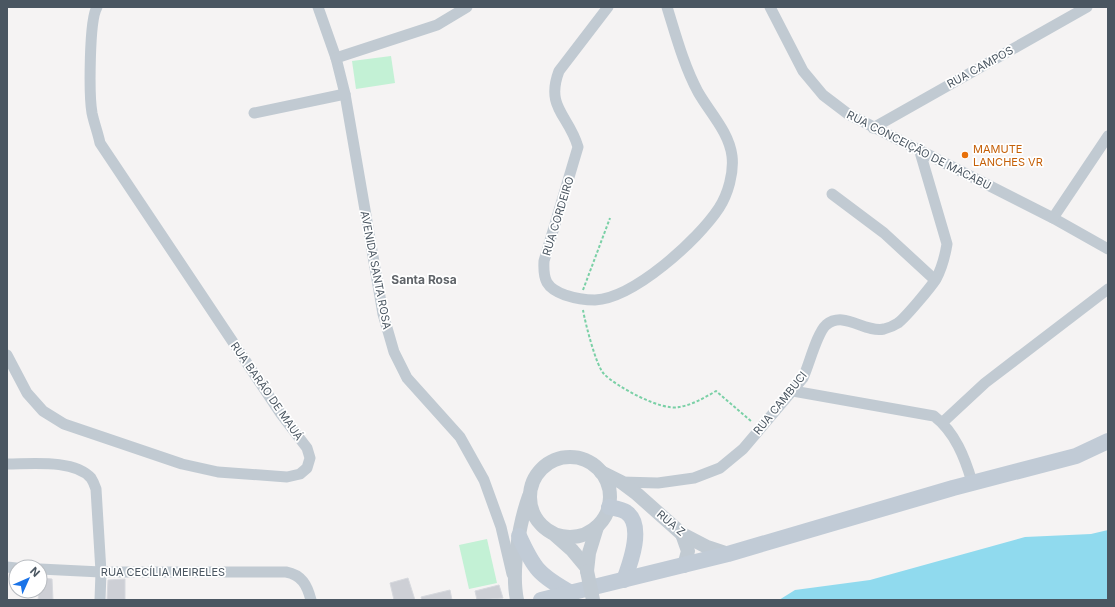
<svg xmlns="http://www.w3.org/2000/svg" width="1115" height="607" font-family="Inter,sans-serif">
<style>
.green{fill:#c3f1d5}
.water{fill:#90daee}
.building{fill:#cdcfd5;stroke:#d7d9de}
.lines{fill:none;stroke-linecap:round;stroke-linejoin:round}
.path{stroke:#7ad0a6;stroke-width:2;stroke-dasharray:3 2;stroke-linecap:butt}
.minor{stroke:#c1cad2;stroke-width:11}
.tertiary{stroke:#c1cad2;stroke-width:14}
.secondary{stroke:#c1cbd6;stroke-width:16}
.tertiary-bridge{stroke:#c1cad2;stroke-width:14}
.food-dot{fill:#e8710a;stroke:#fff;stroke-width:1.5}
.labels{text-anchor:middle;stroke-width:3.5;stroke-linejoin:round;paint-order:stroke}
.street-label{font-size:11px;fill:#4a5661;stroke:#fff}
.food-label{font-size:11px;fill:#c56008;stroke:#fff;text-anchor:start}
.neighbourhood-label{font-size:12px;font-weight:bold;fill:#5f6368;stroke:#fff}
</style>
<rect width="100%" height="100%" fill="#f5f3f3"/>
<g class="green">
<path d="M391 56 395 83 356 89 352 61Z"/>
<path d="M487 539 497 583 469 589 459 545Z"/>
</g>
<path class="water" d="M1108 530V600H779L795 590 870 580 1025 537 1091 534Z"/>
<g class="building">
<path d="M40 578 52 579 53 600H38Z"/>
<path d="M408 578 415 600H394L390 583Z"/>
<path d="M125 579V600H107L108 580Z"/>
<path d="M499 585 503 598 477 600 475 591Z"/>
<path d="M450 590 452 600H422L421 597Z"/>
</g>
<g class="lines">
<g class="path">
<path d="M583 290 610 218"/>
<path d="M583 310C585 322 596 366 604 374 617 387 661 411 679 407 692 405 704 398 716 391L752 422"/>
</g>
<g class="minor">
<path d="M318 7 336 58 345 94 383 314 394 352 407 378 460 437 484 480 501 527 512 574"/>
<path d="M608 7 559 71C545 108 569 115 578 147L544 261C543 280 546 288 565 295 574 298 585 300 595 300 634 298 698 240 719 208 728 194 734 173 732 156 729 132 710 113 698 92 684 66 676 36 667 7"/>
<path d="M770 7 803 71 823 95 848 114 1053 218 1108 249"/>
<path d="M336 58 437 25 467 7"/>
<path d="M254 113 345 94"/>
<path d="M873 128 1087 7"/>
<path d="M832 194 884 233 935 280"/>
<path d="M1053 218 1108 136"/>
<path d="M7 355 27 393 43 411 64 424 182 464 218 472 287 477 300 474 307 468 310 458 307 448 281 414 100 143C98 133 94 123 92 113 89 96 89 20 97 7"/>
<path d="M793 391 934 416C955 432 965 458 972 482"/>
<path d="M943 422 985 383 1108 289"/>
<path d="M7 464C31 464 74 459 91 478 93 481 95 486 96 489L101 572 100 600"/>
<path d="M621 482 658 483 694 478 720 468 743 449 803 378C809 365 817 333 826 325 844 310 864 333 884 329 888 328 895 325 898 323 906 317 931 287 936 279 942 268 945 256 947 244L920 152"/>
<path d="M7 567 16 568"/>
<path d="M40 569 101 572H286C302 575 307 585 311 600"/>
</g>
<g class="tertiary">
<circle cx="570" cy="497" r="40"/>
<path d="M601 472 621 482 637 494 682 534 707 547 728 554"/>
<path d="M682 534 688 551 684 566"/>
<path d="M555 535 572 550 587 568"/>
<path d="M587 571 589 553 597 527"/>
<path d="M517 600C511 571 519 524 529 496"/>
</g>
<g class="secondary">
<path d="M609 507C614 508 622 509 626 512 645 525 630 564 624 580"/>
<path d="M519 536C534 569 539 575 571 593"/>
<path d="M541 600 728 554 953 488 1076 456 1108 441"/>
</g>
<path class="tertiary-bridge" d="M587 571 593 600"/>
</g>
<circle class="food-dot" cx="965" cy="155" r="4"/>
<g class="labels">
<g class="street-label">
<text transform="translate(980 67) rotate(-29)" y="4">RUA CAMPOS</text>
<text transform="translate(919 150) rotate(27)" y="4">RUA CONCEIÇÃO DE MACABU</text>
<text transform="translate(558 216) rotate(-73)" y="4">RUA CORDEIRO</text>
<text transform="translate(376 270) rotate(79)" y="4">AVENIDA SANTA ROSA</text>
<text transform="translate(267 391) rotate(55)" y="4">RUA BARÃO DE MAUÁ</text>
<text transform="translate(780 403) rotate(-51)" y="4">RUA CAMBUCI</text>
<text transform="translate(671 523) rotate(40)" y="4">RUA Z</text>
<text x="163" y="576">RUA CECÍLIA MEIRELES</text>
</g>
<g class="food-label">
<text x="973" y="153">MAMUTE<tspan x="973" dy="13">LANCHES VR</tspan></text>
</g>
<g class="neighbourhood-label">
<text x="424" y="284">Santa Rosa</text>
</g>
</g>
<rect width="1115" height="607" fill="none" stroke="#4a5661" stroke-width="16"/>
<g transform="translate(28 579) rotate(45)"><circle r="19" fill="#ffffff" stroke="#b7bbc0"/>
<path d="M0-3L7 15L0 10L-7 15Z" fill="#1a73e8"/>
<text y="-6" font-size="11" font-weight="bold" text-anchor="middle" fill="#4a5661">N</text>
</g>
</svg>
